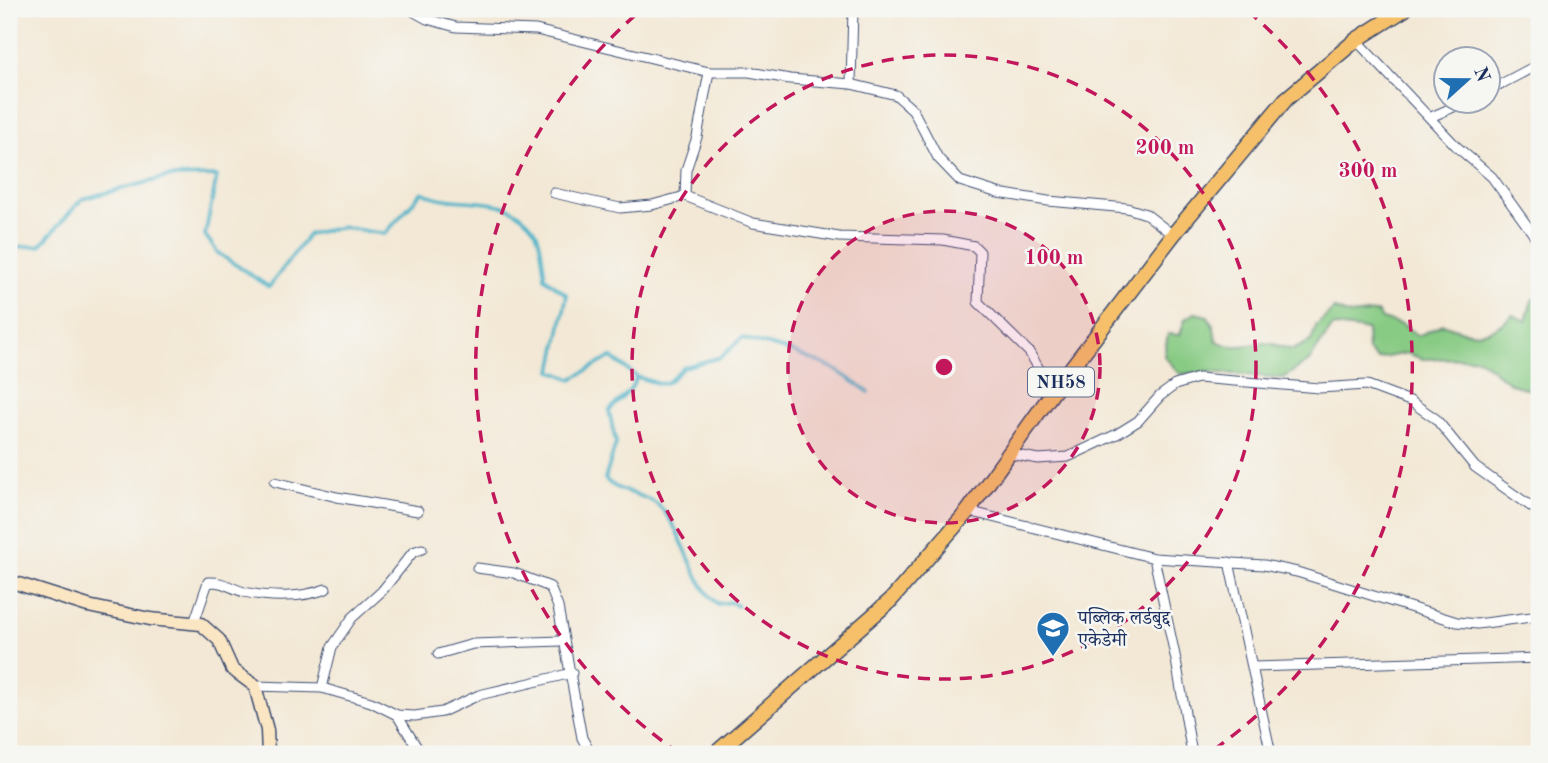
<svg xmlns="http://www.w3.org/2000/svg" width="1548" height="763" font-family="'Old Standard TT','Noto Serif Devanagari',serif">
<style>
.green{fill:#88cb84;stroke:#527d71;stroke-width:2}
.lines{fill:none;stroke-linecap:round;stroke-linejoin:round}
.stream{stroke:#4bb3c9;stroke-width:3.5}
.street-casing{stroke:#3b4b70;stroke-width:11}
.secondary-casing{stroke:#3b4b70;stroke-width:15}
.primary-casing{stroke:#3b4b70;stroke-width:17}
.street{stroke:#fff;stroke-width:9}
.secondary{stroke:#fbe6c4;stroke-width:12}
.primary{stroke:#f6c06b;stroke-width:14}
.ring{fill:none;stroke:#c2185b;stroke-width:3.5;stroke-dasharray:12 9}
.labels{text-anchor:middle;stroke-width:5;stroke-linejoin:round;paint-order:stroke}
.shield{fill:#f6f6f2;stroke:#5d6b8a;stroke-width:2}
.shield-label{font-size:18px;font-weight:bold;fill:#1b2f5e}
.poi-label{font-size:19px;fill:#1b2f5e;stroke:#f6f6f2;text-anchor:start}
.centre{fill:#c2185b;stroke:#f6f6f2;stroke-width:3.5}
.ring-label{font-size:21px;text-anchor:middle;font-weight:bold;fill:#c2185b;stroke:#f6f6f2;stroke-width:5;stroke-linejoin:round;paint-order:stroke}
</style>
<rect width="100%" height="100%" fill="#f6f6f2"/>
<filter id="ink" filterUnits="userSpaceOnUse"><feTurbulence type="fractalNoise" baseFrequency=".0143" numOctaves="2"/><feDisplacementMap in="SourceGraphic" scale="14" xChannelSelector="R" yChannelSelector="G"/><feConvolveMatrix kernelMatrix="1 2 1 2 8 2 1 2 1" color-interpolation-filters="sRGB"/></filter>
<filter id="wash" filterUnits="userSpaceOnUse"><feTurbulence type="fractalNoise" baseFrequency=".00686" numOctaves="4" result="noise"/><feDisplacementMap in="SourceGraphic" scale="28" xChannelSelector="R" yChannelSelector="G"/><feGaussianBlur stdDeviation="1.57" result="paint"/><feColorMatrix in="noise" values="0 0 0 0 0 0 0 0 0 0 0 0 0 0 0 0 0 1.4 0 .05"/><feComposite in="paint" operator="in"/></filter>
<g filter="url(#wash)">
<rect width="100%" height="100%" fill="#f3e8d5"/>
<path class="green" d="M1536 298 1539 300V403L1532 390 1511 384 1478 358 1422 359 1407 353 1377 359 1368 351 1367 330 1333 326 1309 361 1283 378 1210 372 1180 374 1164 356 1168 334 1180 335 1185 319 1195 313 1208 316 1214 328 1216 340C1232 351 1248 344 1265 343 1274 343 1284 348 1293 350L1311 341 1316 326 1334 309 1350 315 1377 312 1382 319 1403 325 1418 336 1443 324C1470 336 1490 338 1512 315L1526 321 1532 300Z"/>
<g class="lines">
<g class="stream">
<path d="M9 238 14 247 40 246 82 199 168 177 217 176 205 235 218 253 269 287 309 234 342 227 385 234 422 192C460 211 505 187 535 230 542 241 543 265 545 278L567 295 552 371 572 379 611 357 637 377 660 384 668 382 684 367 721 357 742 338 793 352 833 368 869 392"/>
<path d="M637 377 630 390 609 411 616 443 605 479C620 495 648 493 662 509 686 537 690 577 717 604L731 602 737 606"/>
</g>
</g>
</g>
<g filter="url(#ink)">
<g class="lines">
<defs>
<g id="street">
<path d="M409 9 427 19 456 27 536 30 709 72H749L790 79 851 84 896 95 913 110 938 158 960 181 998 193 1048 201 1127 208 1146 214 1173 235"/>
<path d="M1529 9 1539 15"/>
<path d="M1356 40 1457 147 1492 177 1539 242"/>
<path d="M851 84 853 9"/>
<path d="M1488 91 1539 64"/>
<path d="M1431 117 1465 102"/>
<path d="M554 193 620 208 652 205 685 196 753 223 839 237 943 240 974 246 980 252 978 302 1029 352 1053 392"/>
<path d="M685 196 686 170 697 137 709 72"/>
<path d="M1011 454 1038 459 1068 457 1117 434 1138 421 1160 396 1175 385 1198 378 1319 388 1367 385 1410 401 1436 419 1475 467 1539 512"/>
<path d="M275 482 337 497 418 511"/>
<path d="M968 511 1154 558 1264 565 1297 572 1457 622 1477 624 1539 616"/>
<path d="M1154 558 1176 660 1192 754"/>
<path d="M1229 562 1271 754"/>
<path d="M477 568 514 573 550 587 558 607 582 738 591 754"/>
<path d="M194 623 208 582C223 581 230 588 244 592 270 598 302 598 326 589"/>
<path d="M438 654 473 644 562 641"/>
<path d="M1253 667 1539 658"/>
<path d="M255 686 322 688 371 702 397 715 415 716 442 712 479 695 572 673"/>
<path d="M322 688 332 647 352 618 382 591 413 552 422 549"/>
<path d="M397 715 421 754"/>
</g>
<path id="secondary" d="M9 581 88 606 150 619 201 624 219 640 232 669 255 686 267 730 268 754"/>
<path id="primary" d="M715 754 891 600 968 511 1053 392 1173 235 1286 99 1356 40 1405 9"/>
</defs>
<use href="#street" class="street-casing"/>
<use href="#secondary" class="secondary-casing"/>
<use href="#primary" class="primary-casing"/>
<use href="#street" class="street"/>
<use href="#secondary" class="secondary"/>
<use href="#primary" class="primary"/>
</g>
</g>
<circle cx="944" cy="367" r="156" fill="#c2185b" fill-opacity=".12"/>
<g class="ring">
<circle cx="944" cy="367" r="156"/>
<circle cx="944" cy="367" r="312"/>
<path d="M679 753A468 468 0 0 1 640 11M1248 11A468 468 0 0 1 1209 753"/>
</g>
<defs>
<symbol id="school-pin" viewBox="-11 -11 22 30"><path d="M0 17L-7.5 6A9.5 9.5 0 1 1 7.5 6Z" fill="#1f6fb2" stroke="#f6f6f2"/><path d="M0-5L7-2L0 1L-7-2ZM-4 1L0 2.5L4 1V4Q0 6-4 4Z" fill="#fff"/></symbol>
</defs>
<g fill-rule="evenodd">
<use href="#school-pin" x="1034" y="609" width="38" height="52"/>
</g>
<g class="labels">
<rect class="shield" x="1028" y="367.5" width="66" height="29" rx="5"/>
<g class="shield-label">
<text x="1061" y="388">NH58</text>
</g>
<g class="poi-label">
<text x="1078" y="624">पब्लिक लर्डबुद्द<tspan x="1078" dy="22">एकेडेमी</tspan></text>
</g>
</g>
<circle cx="944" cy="367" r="10" class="centre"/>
<g class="ring-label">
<text x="1165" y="154">200 m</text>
<text x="1368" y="177">300 m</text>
<text x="1054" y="264">100 m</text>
</g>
<rect width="1548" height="763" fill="none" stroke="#f6f6f2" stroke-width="35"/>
<g transform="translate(1467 80) rotate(69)"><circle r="33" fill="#f6f6f2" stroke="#9ea6b7" stroke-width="2"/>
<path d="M0-5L12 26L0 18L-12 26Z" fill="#1f6fb2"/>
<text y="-10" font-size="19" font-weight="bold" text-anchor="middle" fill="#1b2f5e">N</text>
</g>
</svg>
